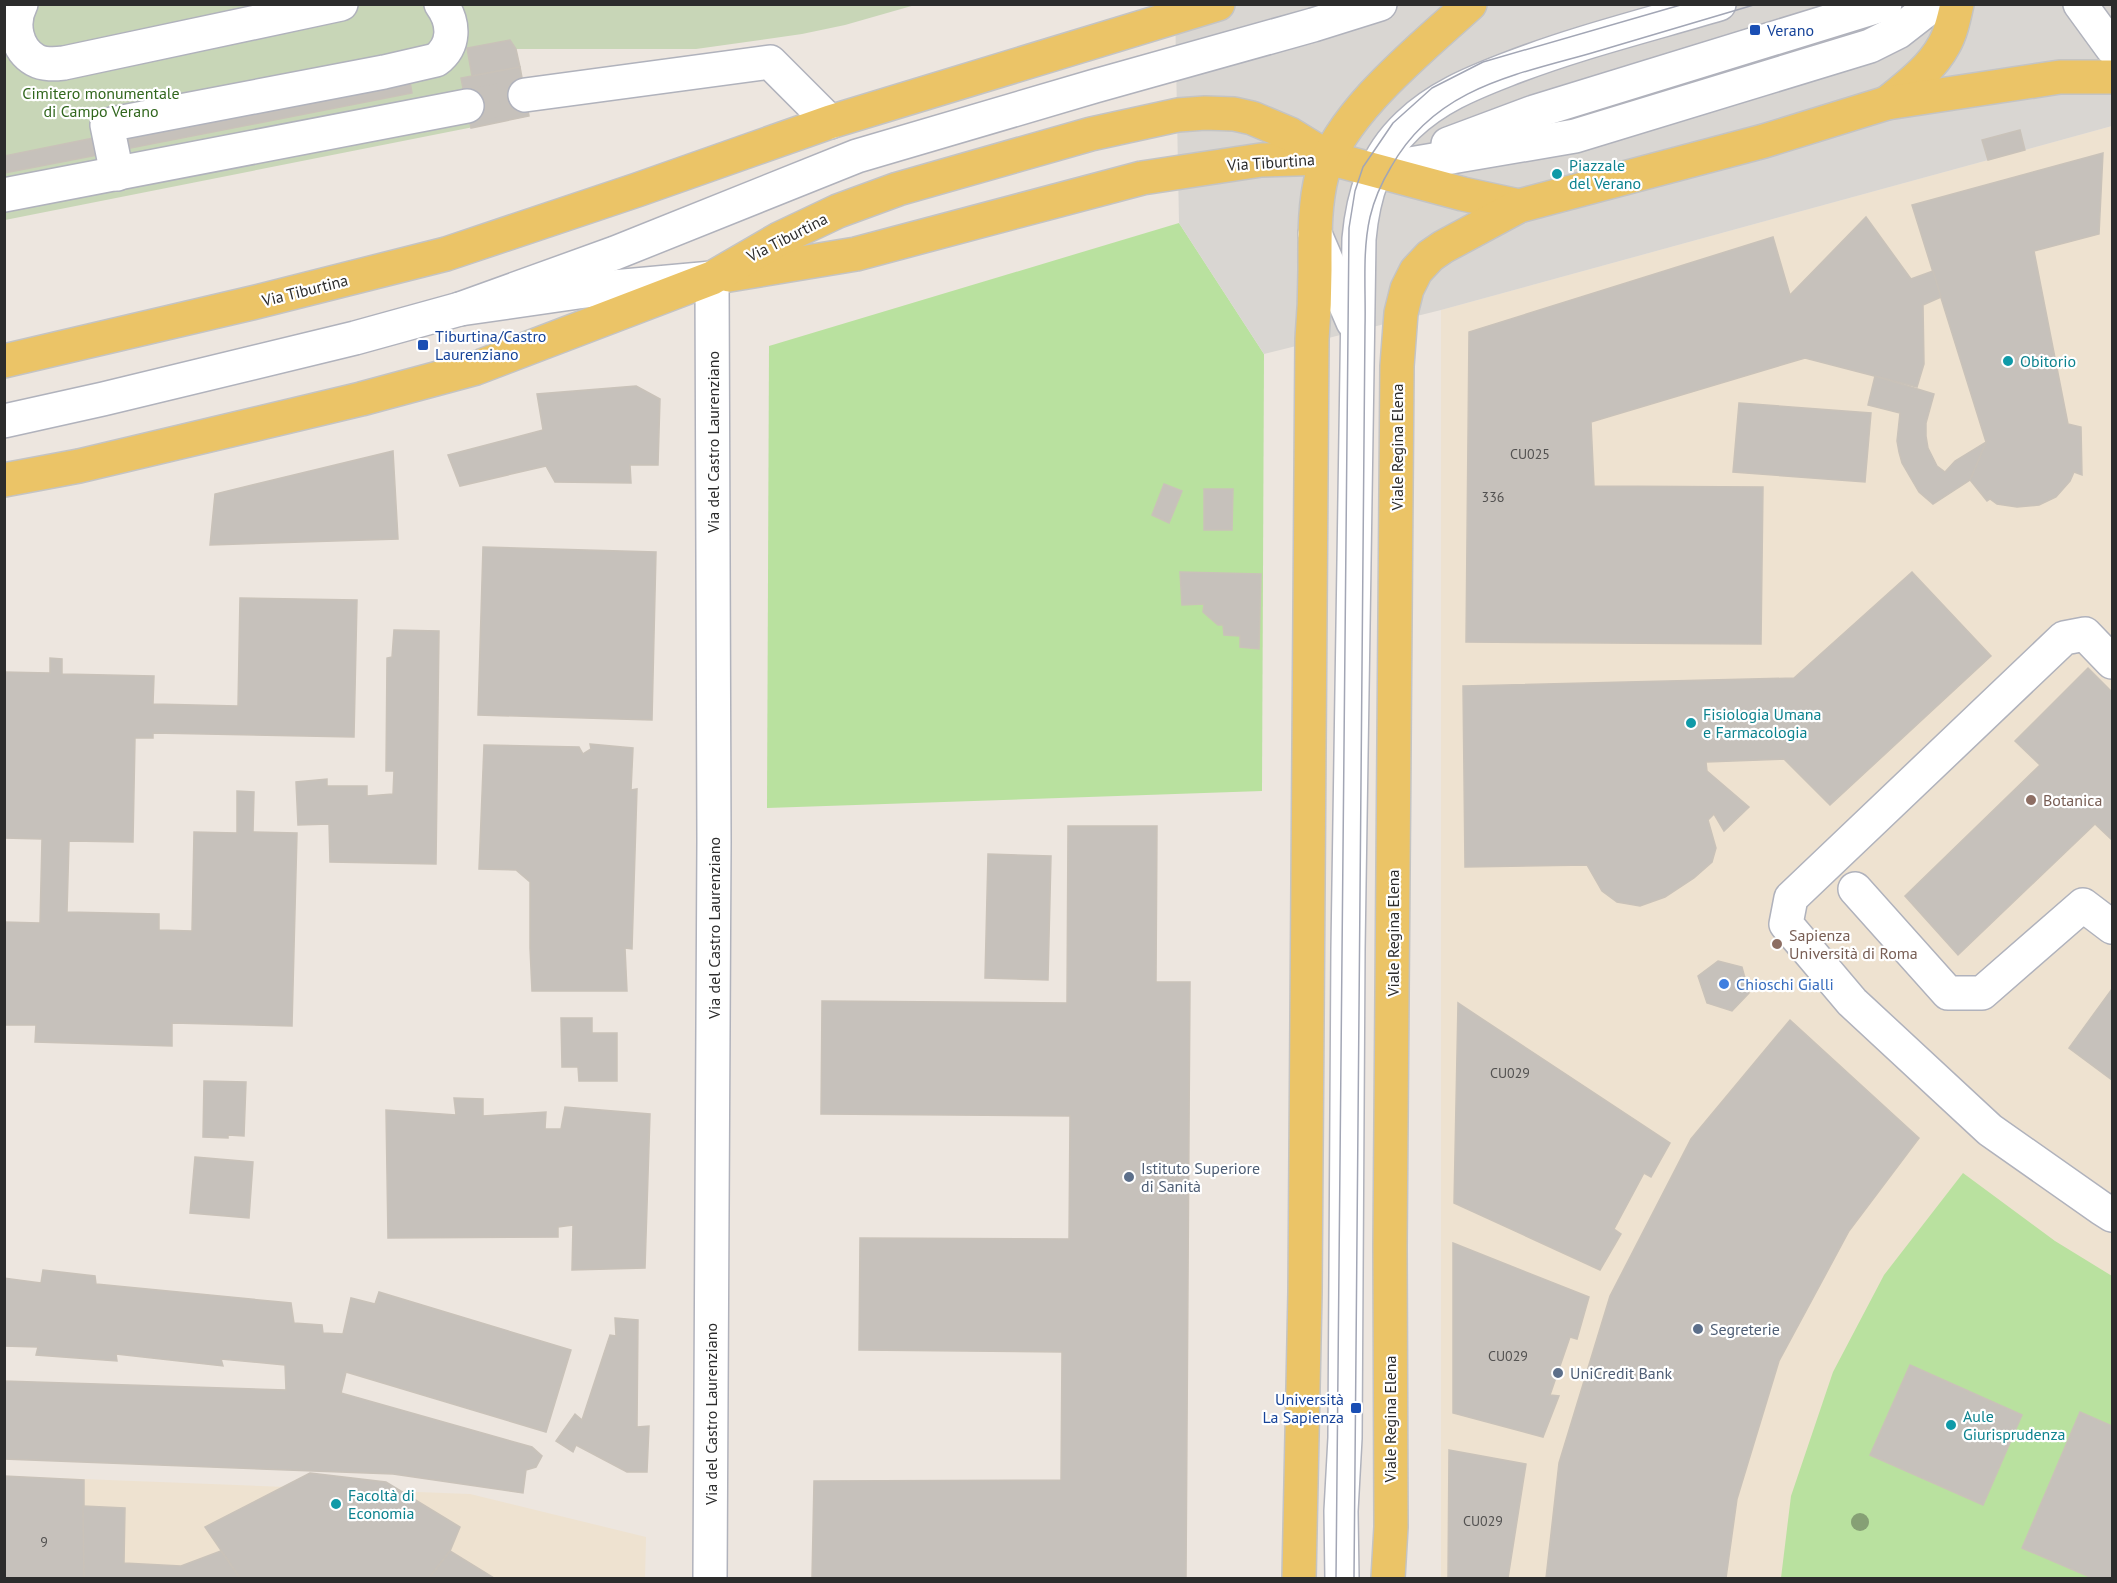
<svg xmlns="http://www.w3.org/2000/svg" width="2117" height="1583" font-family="'PT Sans',sans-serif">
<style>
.education{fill:#eee2d0}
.green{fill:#b9e19f}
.cemetery{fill:#c8d6b7}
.plaza{fill:#d9d6d2}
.building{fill:#c6c1bb;stroke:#c9c2b9;stroke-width:1.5}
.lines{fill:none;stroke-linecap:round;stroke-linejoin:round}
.minor-tunnel{stroke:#c6c1bb;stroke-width:33;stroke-dasharray:33 16;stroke-linecap:butt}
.minor-casing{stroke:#b0b2bc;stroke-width:36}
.major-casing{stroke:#c4c4c4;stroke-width:36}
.minor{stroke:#fff;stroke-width:33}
.major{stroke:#ebc467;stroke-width:33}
.tram{stroke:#a2a6b5;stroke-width:1.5}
.tree{fill:#86a075}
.transit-dot{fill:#1a4fb4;stroke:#fff;stroke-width:2}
.culture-dot{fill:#0f9aa8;stroke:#fff;stroke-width:2}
.education-dot{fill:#8d6e63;stroke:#fff;stroke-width:2}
.shop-dot{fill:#3f7fe0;stroke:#fff;stroke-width:2}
.service-dot{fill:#5c6f8a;stroke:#fff;stroke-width:2}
.labels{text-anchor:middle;stroke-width:4.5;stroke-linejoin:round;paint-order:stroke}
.number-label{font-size:14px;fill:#525150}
.transit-label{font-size:16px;fill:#164399;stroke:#fff;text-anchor:start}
.park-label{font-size:16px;fill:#32671e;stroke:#fff}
.street-label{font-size:16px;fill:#2c2c2c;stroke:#fff}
.culture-label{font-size:16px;fill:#0d838f;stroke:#fff;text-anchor:start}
.education-label{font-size:16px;fill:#785e54;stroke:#fff;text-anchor:start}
.shop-label{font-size:16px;fill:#366cbe;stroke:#fff;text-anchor:start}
.service-label{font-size:16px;fill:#4e5e75;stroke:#fff;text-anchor:start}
</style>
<rect width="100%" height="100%" fill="#ede6df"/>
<g class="education">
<path d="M2112 126V1578H1441V310Z"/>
<path d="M5 1476 470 1494 646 1537 645 1578H5Z"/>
</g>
<g class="green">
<path d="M1179 223 1264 354 1262 791 767 808 769 346Z"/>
<path d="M1963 1173 2055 1241 2112 1276V1578H1781L1791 1496 1833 1372 1884 1275Z"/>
</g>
<path class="cemetery" d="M5 5H915L845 25 802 34 696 49H516L529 116 5 220Z"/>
<path class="plaza" d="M1175 5H2112V126L1441 310 1264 354 1179 223Z"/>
<g class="building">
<path d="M510 40 516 49 520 67 472 76 467 48Z"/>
<path d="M520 67 529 116 471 128 461 78Z"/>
<path d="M409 76 412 93 126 149 122 132Z"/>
<path d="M2020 130 2025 150 1988 160 1982 140Z"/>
<path d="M94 138 98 155 4 173V156Z"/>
<path d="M2103 153 2099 234 2034 251 2068 424 2081 427 2082 475 2074 472 2070 481 2056 497 2039 505 2017 507 1997 504 1990 499 1987 501 1970 480 1986 442 1912 205Z"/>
<path d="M1866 217 1911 279 1933 271 1941 297 1923 305 1924 364 1917 387 1805 358 1591 422 1594 486 1763 487 1761 644 1466 642 1469 332 1773 237 1790 295Z"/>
<path d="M1875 376 1934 394 1926 423V436L1928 448 1937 466 1945 472 1955 461 1986 442 1970 480 1933 504 1919 492 1902 463 1899 452 1897 441 1900 413 1868 405Z"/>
<path d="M636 386 660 399 658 465H630L631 483 555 482 546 466 460 486 448 455 543 430 537 394Z"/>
<path d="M1739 403 1871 413 1865 482 1733 472Z"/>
<path d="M393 451 398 539 210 545 215 494Z"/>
<path d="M1164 484 1182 491 1169 523 1152 515Z"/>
<path d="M1204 489H1233L1232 530H1204Z"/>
<path d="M483 547 656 552 652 720 478 715Z"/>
<path d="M1180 572 1261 574 1259 649 1240 647V636L1224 635 1223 625H1218L1203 612 1204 604 1182 605Z"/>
<path d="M1912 572 1991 656 1830 805 1784 759 1706 762 1707 771 1749 807 1724 831 1714 814 1708 820 1716 848 1712 862 1694 878 1665 897 1640 906 1617 902 1602 891 1587 865 1465 867 1463 686 1794 678Z"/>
<path d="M240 598 357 600 354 737 153 733V738H135L133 842 69 841 67 912 159 914V930L192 931 194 832 237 833V791L254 792 253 832 297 833 292 1026 172 1023V1046L35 1042 36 1025H4V922L40 923 42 839 4 838V672L50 673V658L62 659V674L154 676 153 704 238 706Z"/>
<path d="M394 630 439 631 436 864 330 862 329 824 298 825 296 782 327 779V786H367V796L393 794 394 771H386L387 658 392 657Z"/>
<path d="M2088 668 2112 692V840L2095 824 1958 955 1905 896 2040 765 2015 741Z"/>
<path d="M590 744 633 748 631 790 637 789 632 949 625 948 627 991H532L530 948V882L516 870 479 869 484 745 579 747 583 754 591 749Z"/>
<path d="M1068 826H1157L1156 982H1190L1186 1578H812L814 1481 1061 1480 1062 1352 859 1350 860 1238 1069 1239 1070 1116 821 1114 822 1001 1067 1003Z"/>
<path d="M988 854 1051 856 1048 980 985 978Z"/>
<path d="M1718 961 1742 967 1749 993 1732 1011 1707 1003 1698 976Z"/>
<path d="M2112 989V1080L2069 1048Z"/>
<path d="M1458 1003 1670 1143 1651 1177 1644 1173 1614 1229 1621 1234 1600 1270 1454 1203Z"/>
<path d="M561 1018H592V1033H617V1081H579L578 1067H562Z"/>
<path d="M1790 1020 1919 1138 1849 1231 1779 1361 1737 1499 1726 1578H1546L1559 1463 1610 1296 1691 1139Z"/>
<path d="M204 1081 246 1082 244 1136 228 1135V1138L203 1137Z"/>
<path d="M454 1098 483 1099V1116L546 1112 545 1129H561L565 1107 650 1114 645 1268 572 1270 573 1225 558 1227V1237L388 1238 386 1110 456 1115Z"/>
<path d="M195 1157 253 1162 249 1218 190 1213Z"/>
<path d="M1453 1243 1589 1297 1577 1339 1570 1337 1550 1395 1559 1396 1543 1437 1453 1413Z"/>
<path d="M43 1270 95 1276 96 1284 291 1303 294 1323 322 1325 323 1333 343 1334 351 1298 375 1304 379 1292 571 1350 546 1432 346 1372 341 1393 532 1447 542 1456 536 1467 526 1470 523 1493 393 1474 4 1459V1381L286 1390 285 1365 221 1359 223 1366 116 1354 117 1361 36 1355 38 1347 4 1346V1278L41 1283Z"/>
<path d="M615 1318 638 1320 637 1427 649 1426 647 1472H627L576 1445 573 1452 556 1441 575 1414 582 1420 610 1335 616 1336Z"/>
<path d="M1910 1365 2022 1415 1983 1505 1870 1455Z"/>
<path d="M2080 1412 2112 1426V1578H2092L2022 1548Z"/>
<path d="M1449 1450 1526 1464 1508 1578H1448Z"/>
<path d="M310 1473 386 1482 460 1527 450 1551 429 1578H240L205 1527Z"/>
<path d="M4 1476 84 1480V1578H4Z"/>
<path d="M83 1506 125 1508 124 1563 181 1566 221 1551 240 1578H84Z"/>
<path d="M450 1551 494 1578H429Z"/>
</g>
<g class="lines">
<path class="minor-tunnel" d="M467 106 525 95"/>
<defs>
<g id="minor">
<path d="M21 4C11 23 16 49 35 60 44 65 55 64 64 63L341 4"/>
<path d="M2080 4 2112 48"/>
<path d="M525 95 770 62 830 122"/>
<path d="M1448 144 1534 112 1885 4"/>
<path d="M1375 170 1575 136 1870 46 1898 32 1934 4"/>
<path d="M117 174 107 125 384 72 436 60C455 46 455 23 441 4"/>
<path d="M4 195 467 106"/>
<path d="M1315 234 1353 322"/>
<path d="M460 309 613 287 712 278 714 841 710 1578"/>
<path d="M4 421 103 399 355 338 460 309 615 253 857 156 1095 86 1313 25 1380 4"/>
<path d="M2112 662 2085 634 2064 638 1791 898 1786 924 1852 1002 1990 1130 2101 1208 2112 1215"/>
<path d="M1855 889 1948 993H1982L2083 905 2112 927"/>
<path d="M1342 1578 1341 1511 1345 1438 1348 949 1359 239C1363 195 1375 156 1408 125 1436 98 1470 84 1506 70 1575 43 1648 25 1719 4"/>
</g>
<g id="major">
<path d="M1887 103C1908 86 1931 69 1944 45 1951 33 1954 18 1957 4"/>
<path d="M729 275 856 254 1142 178 1261 160 1329 158"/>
<path d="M4 361 256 302 446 254 637 190 830 122 1218 4"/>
<path d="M4 480 79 466 361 399 476 368 712 278 779 239 838 211 898 189 1091 134 1178 115 1205 113 1234 114 1252 118 1290 134 1329 158 1463 194 1519 206"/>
<path d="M1299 1578 1305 1292 1312 339C1314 316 1315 293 1315 270 1315 239 1314 206 1322 175 1341 112 1422 48 1470 4"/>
<path d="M1388 1578 1391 1527 1390 1247 1397 366 1401 313 1407 289 1416 271 1430 256 1443 247 1519 206 1764 141 1887 103 2060 77H2112"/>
</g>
</defs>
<use href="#minor" class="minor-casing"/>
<use href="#major" class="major-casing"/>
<use href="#minor" class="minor"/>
<use href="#major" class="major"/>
<g class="tram">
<path d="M1336 1578 1349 228 1355 191 1363 167 1393 123 1432 88 1483 62 1684 4"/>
<path d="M1354 1578 1365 327C1366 291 1362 252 1370 217 1374 200 1382 182 1391 167 1435 88 1514 75 1595 52 1649 36 1703 20 1757 4"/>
</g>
</g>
<circle class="tree" cx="1860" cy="1522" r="9"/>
<g class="transit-dot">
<rect x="1749" y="24" width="12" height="12" rx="3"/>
<rect x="417" y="339" width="12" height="12" rx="3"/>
<rect x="1350" y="1402" width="12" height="12" rx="3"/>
</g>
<g class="culture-dot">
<circle cx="1557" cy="174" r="6"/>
<circle cx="2008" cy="361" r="6"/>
<circle cx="1691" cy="723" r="6"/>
<circle cx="1951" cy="1425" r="6"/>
<circle cx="336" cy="1504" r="6"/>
</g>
<g class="education-dot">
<circle cx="2031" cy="800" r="6"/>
<circle cx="1777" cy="944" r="6"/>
</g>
<circle class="shop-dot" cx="1724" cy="984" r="6"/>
<g class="service-dot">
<circle cx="1129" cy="1177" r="6"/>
<circle cx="1698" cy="1329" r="6"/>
<circle cx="1558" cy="1373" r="6"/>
</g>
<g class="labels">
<g class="number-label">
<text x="1530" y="459">CU025</text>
<text x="1493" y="502">336</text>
<text x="1510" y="1078">CU029</text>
<text x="1508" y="1361">CU029</text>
<text x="1483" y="1526">CU029</text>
<text x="44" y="1547">9</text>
</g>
<g class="transit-label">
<text x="1767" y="36">Verano</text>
<text x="435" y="342">Tiburtina/Castro<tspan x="435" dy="18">Laurenziano</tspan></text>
<text x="1344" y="1405" text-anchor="end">Università<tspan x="1344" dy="18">La Sapienza</tspan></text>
</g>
<g class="park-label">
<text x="101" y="99">Cimitero monumentale<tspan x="101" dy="18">di Campo Verano</tspan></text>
</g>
<g class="street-label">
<text transform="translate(1271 162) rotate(-4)" y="6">Via Tiburtina</text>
<text transform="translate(787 237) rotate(-27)" y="6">Via Tiburtina</text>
<text transform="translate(305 290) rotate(-14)" y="6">Via Tiburtina</text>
<text transform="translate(713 442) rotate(-90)" y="6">Via del Castro Laurenziano</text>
<text transform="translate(1397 447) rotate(-90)" y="6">Viale Regina Elena</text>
<text transform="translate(714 928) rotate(-90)" y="6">Via del Castro Laurenziano</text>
<text transform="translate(1393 933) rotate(-90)" y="6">Viale Regina Elena</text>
<text transform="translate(711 1414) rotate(-90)" y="6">Via del Castro Laurenziano</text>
<text transform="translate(1390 1419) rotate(-90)" y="6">Viale Regina Elena</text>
</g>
<g class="culture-label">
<text x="1569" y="171">Piazzale<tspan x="1569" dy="18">del Verano</tspan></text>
<text x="2020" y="367">Obitorio</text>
<text x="1703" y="720">Fisiologia Umana<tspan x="1703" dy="18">e Farmacologia</tspan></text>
<text x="1963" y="1422">Aule<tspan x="1963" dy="18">Giurisprudenza</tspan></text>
<text x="348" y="1501">Facoltà di<tspan x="348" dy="18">Economia</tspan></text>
</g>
<g class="education-label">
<text x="2043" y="806">Botanica</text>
<text x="1789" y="941">Sapienza<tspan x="1789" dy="18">Università di Roma</tspan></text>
</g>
<g class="shop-label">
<text x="1736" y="990">Chioschi Gialli</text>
</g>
<g class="service-label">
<text x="1141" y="1174">Istituto Superiore<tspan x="1141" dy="18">di Sanità</tspan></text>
<text x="1710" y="1335">Segreterie</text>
<text x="1570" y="1379">UniCredit Bank</text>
</g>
</g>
<rect width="2117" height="1583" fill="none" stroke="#2c2c2c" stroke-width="12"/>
</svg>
